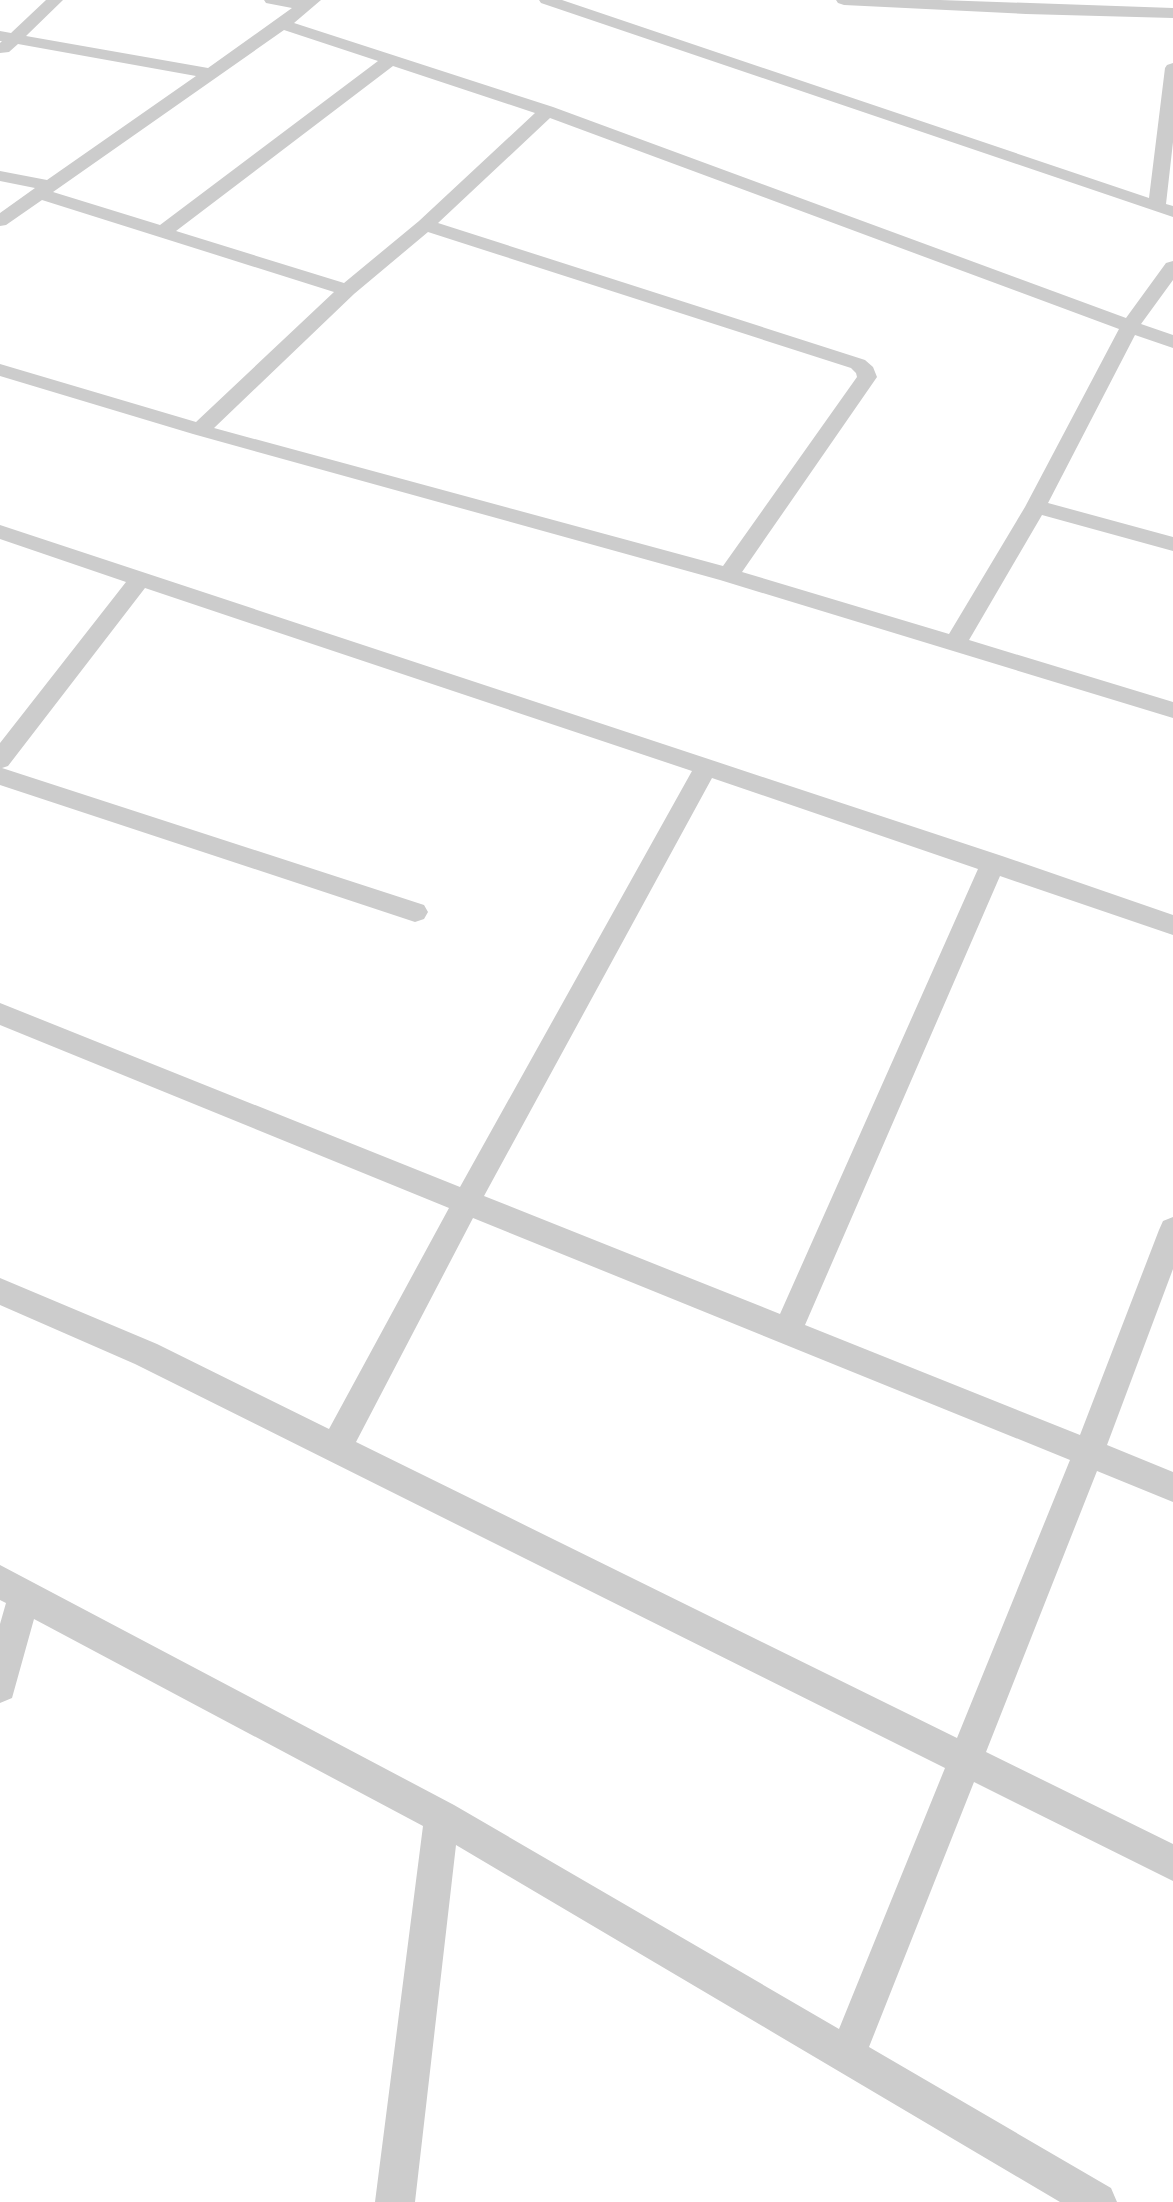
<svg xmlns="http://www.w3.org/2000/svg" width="1173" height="2202" font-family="Roboto,sans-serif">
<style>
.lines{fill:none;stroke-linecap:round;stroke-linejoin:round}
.street{fill:#ccc;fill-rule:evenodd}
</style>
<rect width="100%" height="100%" fill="#fff"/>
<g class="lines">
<g class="street">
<path d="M46 0H63L26 36 208 68 292 8 266 3 264 0H321L294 23 553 107 1126 318 1166 263 1173 261V280L1141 324 1173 335V348L1135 335 1048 503 1173 537V551L1042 515 969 640 1173 702V718L720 580 193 434 0 376V364L196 422 334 292 42 200 6 225 0 226V213L35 188 0 181V171L47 180 196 76 18 44 9 52 0 53V43L2 41H0V31L11 33ZM284 30 378 61 160 225 53 192ZM393 66 535 113 419 221 344 283 176 231ZM550 118 1119 329 1025 507 949 634 742 572 877 377 873 367 865 360 438 223ZM428 232 851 368 856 373 857 377 723 566 214 428 354 294Z"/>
<path d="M539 0H562L1149 198 1165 68 1167 65 1173 63V142L1166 204 1173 206V217L541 3Z"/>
<path d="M836 0H940L1173 8V18L1026 14 844 5 838 3Z"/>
<path d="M0 525 1002 856 1173 915V935L1000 876 805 1325 1080 1435 1159 1230 1163 1221 1173 1217V1269L1107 1445 1173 1472V1502L1097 1471 986 1752 1173 1844V1881L974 1782 869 2047 1111 2188 1117 2202H1060L456 1845 415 2202H375L423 1826 34 1619 12 1698 0 1703V1624L6 1603 0 1600V1565L454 1805 839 2029 945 1768 135 1364 0 1305V1278L157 1344 329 1429 449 1208 0 1025V1003L460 1187 692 771 145 588 8 766 2 768 424 905 428 912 424 919 415 922 0 785V743L126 582 0 539ZM712 778 978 869 780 1314 484 1196ZM473 1218 1070 1460 957 1738 356 1442Z"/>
</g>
</g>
</svg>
